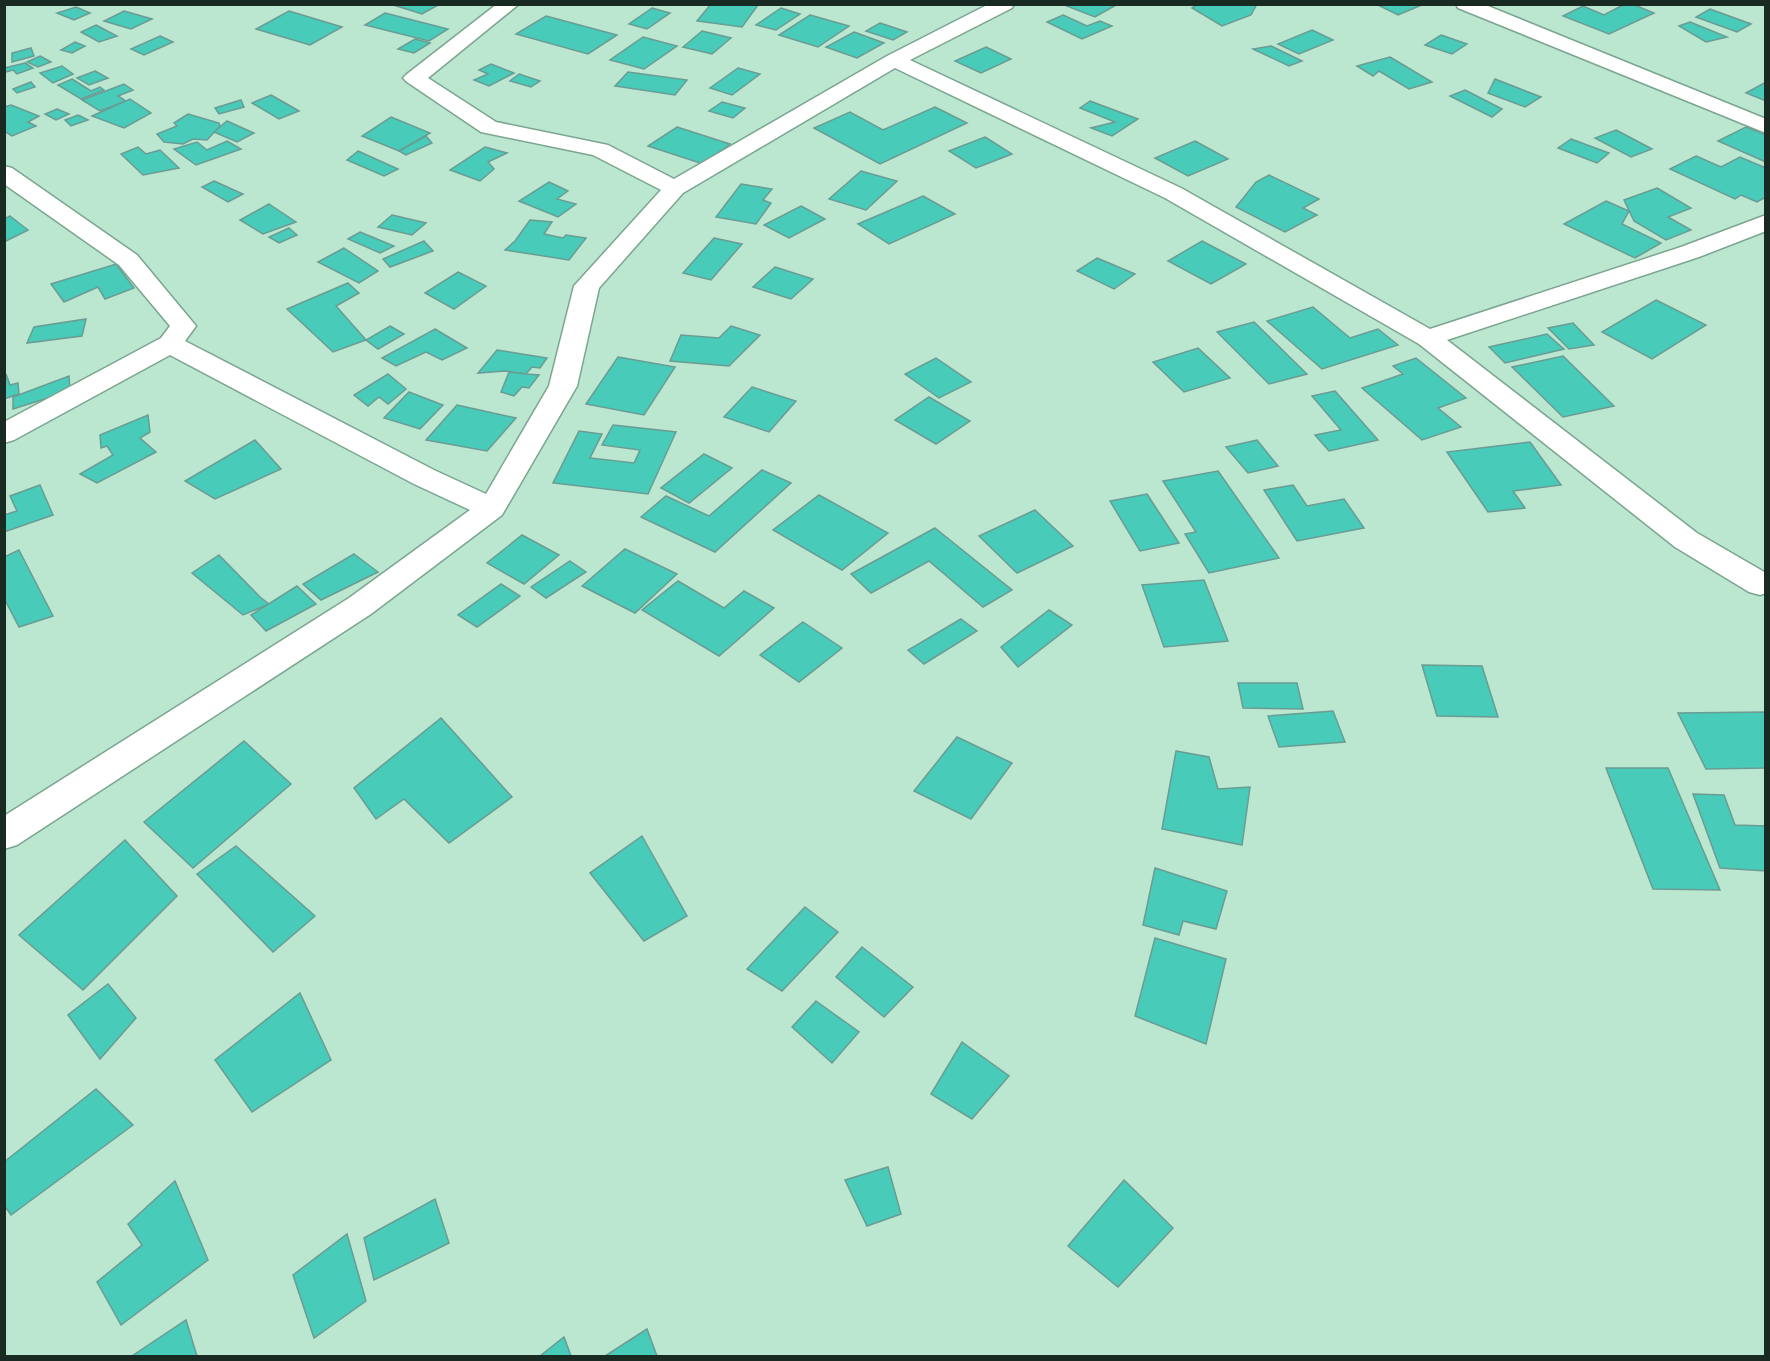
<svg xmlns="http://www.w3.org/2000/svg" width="1770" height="1361" font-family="Commissioner,sans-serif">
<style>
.building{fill:#48cbb9;stroke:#6a9c93;stroke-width:1.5}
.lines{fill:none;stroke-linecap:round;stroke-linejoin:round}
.minor-casing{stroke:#7ba590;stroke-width:3}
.minor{fill:#fff;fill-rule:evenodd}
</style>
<rect width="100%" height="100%" fill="#bbe6d0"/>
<g class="building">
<path d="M390 4H440L422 14Z"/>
<path d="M711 4H750L758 5 742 27 697 21Z"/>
<path d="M1066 4H1118L1095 17 1064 5Z"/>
<path d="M1198 4H1257L1251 15 1222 26 1192 8Z"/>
<path d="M1376 4H1424L1398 15Z"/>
<path d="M1625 4H1632L1654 13 1609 34 1563 16 1583 6 1604 15Z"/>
<path d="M76 7 90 13 74 20 57 13Z"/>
<path d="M652 8 670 13 647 29 629 24Z"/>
<path d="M781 8 800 14 776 30 756 25Z"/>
<path d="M1710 9 1751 24 1737 32 1696 17Z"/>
<path d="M124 11 152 19 131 29 104 21Z"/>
<path d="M289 11 342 27 310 45 256 29Z"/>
<path d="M385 13 448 29 429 41 365 25Z"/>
<path d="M810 15 849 26 818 47 779 35Z"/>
<path d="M1063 15 1087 26 1100 21 1112 26 1082 39 1047 22Z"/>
<path d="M546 16 617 35 588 54 516 34Z"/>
<path d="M1690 22 1727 37 1706 42 1679 26Z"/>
<path d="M880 23 907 32 893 40 866 31Z"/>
<path d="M96 25 117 36 99 42 81 32Z"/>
<path d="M1312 30 1333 40 1299 54 1278 44Z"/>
<path d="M702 31 731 38 712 54 683 47Z"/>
<path d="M854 32 884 43 857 58 826 47Z"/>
<path d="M1441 35 1467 44 1452 54 1425 45Z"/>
<path d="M160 36 173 42 144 55 131 49Z"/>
<path d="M643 37 677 46 644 69 610 60Z"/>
<path d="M415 39 430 43 414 53 398 49Z"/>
<path d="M75 42 85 46 72 53 61 50Z"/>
<path d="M1271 46 1302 61 1289 66 1253 49Z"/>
<path d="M986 47 1011 59 981 73 955 61Z"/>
<path d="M31 48 34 56 12 62V53Z"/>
<path d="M40 56 51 62 38 67 27 62Z"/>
<path d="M1390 57 1432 82 1409 89 1379 71 1373 76 1357 66Z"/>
<path d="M25 63 33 68 17 74 13 70 6 72 4 71V68Z"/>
<path d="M491 64 514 73 489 86 474 80 488 74 479 70Z"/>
<path d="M62 66 73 74 53 83 40 73Z"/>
<path d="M738 68 760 74 732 95 710 88Z"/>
<path d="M95 71 108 78 89 85 77 78Z"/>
<path d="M628 72 687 80 675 95 615 86Z"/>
<path d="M519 74 540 81 531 87 510 81Z"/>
<path d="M72 79 91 91 100 87 104 90 81 99 58 85Z"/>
<path d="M1495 79 1541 97 1525 107 1488 93Z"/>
<path d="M31 82 35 87 17 93 13 89Z"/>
<path d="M1766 82V101L1746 93Z"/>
<path d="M124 84 133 90 118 96 126 101 100 111 82 100Z"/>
<path d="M1465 90 1502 109 1492 117 1450 96Z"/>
<path d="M271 95 299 111 279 119 252 103Z"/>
<path d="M130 99 151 113 124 128 92 116Z"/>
<path d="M241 100 244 107 219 114 215 108Z"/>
<path d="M1090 101 1138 119 1112 136 1091 128 1115 122 1080 108Z"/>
<path d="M722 102 745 108 733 118 709 111Z"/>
<path d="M11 105 39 116 28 122 36 126 12 136 4 131V107Z"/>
<path d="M935 107 967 123 880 164 814 128 850 112 883 130Z"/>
<path d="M57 109 69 114 56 120 45 114Z"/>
<path d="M188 114 219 123 220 126 207 140 193 139 183 144 164 142 157 134 177 126 174 123Z"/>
<path d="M78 115 88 120 71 126 65 120Z"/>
<path d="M391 117 430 133 399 151 362 136Z"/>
<path d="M227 121 254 133 237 142 214 132Z"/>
<path d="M677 127 730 144 703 164 648 146Z"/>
<path d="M1746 127 1766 135V162L1718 141Z"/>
<path d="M1616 130 1652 149 1631 157 1595 138Z"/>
<path d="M426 136 432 143 406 155 399 151Z"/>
<path d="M985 137 1012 154 976 168 949 151Z"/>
<path d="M1571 139 1609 153 1597 163 1558 148Z"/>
<path d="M227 141 241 149 196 165 174 149 197 142 207 150Z"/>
<path d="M1195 141 1228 159 1188 176 1155 158Z"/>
<path d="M138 147 146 154 160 150 179 168 143 175 121 154Z"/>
<path d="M485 147 507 153 488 162 494 169 480 181 450 170Z"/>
<path d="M358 151 398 169 384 176 347 160Z"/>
<path d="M1696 156 1721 167 1740 157 1766 168V197L1757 202 1741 195 1735 199 1670 169Z"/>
<path d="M861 171 897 181 866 210 829 199Z"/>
<path d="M1269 175 1319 199 1303 208 1317 215 1285 232 1236 207 1256 182Z"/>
<path d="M214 181 243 194 228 202 202 187Z"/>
<path d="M549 182 568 191 557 199 576 204 558 217 519 201Z"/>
<path d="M741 184 772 189 763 200 771 203 756 224 716 217Z"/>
<path d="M1657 188 1691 208 1668 217 1691 230 1666 240 1634 221 1624 200Z"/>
<path d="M923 196 955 214 889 244 858 224Z"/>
<path d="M1606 201 1629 211 1622 224 1661 243 1635 258 1564 224Z"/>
<path d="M269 204 296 222 263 234 240 220Z"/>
<path d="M801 206 825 219 789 238 764 225Z"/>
<path d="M392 215 426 223 412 235 378 227Z"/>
<path d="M10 216 28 230 4 242V219Z"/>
<path d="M530 220 552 222 544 234 563 238 566 235 586 238 569 260 505 250 515 241Z"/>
<path d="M289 228 297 235 279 243 269 237Z"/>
<path d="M360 232 394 246 380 253 348 239Z"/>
<path d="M714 238 742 244 711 280 683 273Z"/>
<path d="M424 241 433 251 390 267 383 259Z"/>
<path d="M1202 241 1246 264 1211 284 1168 261Z"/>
<path d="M344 248 378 271 359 283 318 262Z"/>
<path d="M1097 258 1135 274 1114 289 1077 271Z"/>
<path d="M116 264 134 288 105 299 98 287 64 302 51 284Z"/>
<path d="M775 267 813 279 791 299 753 287Z"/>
<path d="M458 272 486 286 454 309 425 293Z"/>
<path d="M348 283 359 293 336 306 366 340 333 352 287 309Z"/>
<path d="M1656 300 1706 325 1652 359 1602 332Z"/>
<path d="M1313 307 1350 338 1378 329 1398 345 1322 369 1267 321Z"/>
<path d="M86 319 82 336 27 343 34 327Z"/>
<path d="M1254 322 1307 374 1269 384 1217 332Z"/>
<path d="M1573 323 1594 345 1569 349 1548 328Z"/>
<path d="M390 326 404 334 378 349 366 340Z"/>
<path d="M731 326 760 335 729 366 670 361 681 335 719 338Z"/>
<path d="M435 329 467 348 442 360 426 352 396 366 382 358Z"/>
<path d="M1547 334 1564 349 1505 363 1489 347Z"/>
<path d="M1198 348 1230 378 1184 392 1153 362Z"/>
<path d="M497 350 547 358 540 368 532 367 526 374 505 371 478 373Z"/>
<path d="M1563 356 1614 406 1563 417 1512 367Z"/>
<path d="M618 357 675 367 644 415 586 404Z"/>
<path d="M936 358 971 382 939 398 905 374Z"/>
<path d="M1416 358 1466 398 1438 408 1461 427 1422 440 1362 388 1403 374 1393 366Z"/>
<path d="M509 372 526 374 539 375 529 388 522 387 514 396 501 392Z"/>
<path d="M6 374 10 385 18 383 19 394 4 399Z"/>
<path d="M388 374 406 389 388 404 379 397 368 406 354 395Z"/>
<path d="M69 376 70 391 13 409V397Z"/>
<path d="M752 387 796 401 769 432 724 417Z"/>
<path d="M1335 391 1378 440 1329 451 1315 435 1341 430 1312 396Z"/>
<path d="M409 392 443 405 420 429 384 418Z"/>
<path d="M929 397 970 421 936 444 895 420Z"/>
<path d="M457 405 516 418 487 451 426 440Z"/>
<path d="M148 415 150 432 140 438 156 452 97 483 80 474 113 455 107 446 101 448 100 435Z"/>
<path d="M613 425 676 432 648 494 553 483 579 431 602 434 590 458 634 463 640 450 602 445Z"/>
<path d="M255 440 281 469 215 499 185 481Z"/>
<path d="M1257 440 1278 466 1248 473 1226 447Z"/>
<path d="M1530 442 1561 485 1513 491 1525 508 1488 512 1447 452Z"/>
<path d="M704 454 732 468 689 503 661 488Z"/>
<path d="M762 470 791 483 715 552 641 517 666 496 709 516Z"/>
<path d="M1218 471 1279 558 1209 573 1185 534 1196 532 1163 481Z"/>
<path d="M40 485 53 515 4 532V515L17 511 10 496Z"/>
<path d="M1293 485 1307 506 1344 499 1364 528 1297 541 1264 490Z"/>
<path d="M1147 494 1179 543 1140 551 1110 501Z"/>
<path d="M819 495 888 533 842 570 773 530Z"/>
<path d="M1035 510 1073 546 1017 573 979 536Z"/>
<path d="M935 528 1012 590 983 607 929 561 871 593 851 574Z"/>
<path d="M522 535 559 555 524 584 487 563Z"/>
<path d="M625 549 677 574 635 613 582 586Z"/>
<path d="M19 550 53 616 19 627 4 598V557Z"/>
<path d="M354 554 378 572 321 600 303 584Z"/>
<path d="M219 555 260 597 269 604 243 615 192 573Z"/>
<path d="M570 561 586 572 546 598 531 587Z"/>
<path d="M1204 580 1228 641 1164 647 1142 585Z"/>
<path d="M678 581 724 608 744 591 774 608 719 656 642 610Z"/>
<path d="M501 584 520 596 477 627 458 615Z"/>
<path d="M297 586 316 604 266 631 251 615Z"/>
<path d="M1049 610 1072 625 1018 667 1001 647Z"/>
<path d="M961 619 977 631 924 664 908 650Z"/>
<path d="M803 622 842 648 799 682 760 655Z"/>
<path d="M1422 665 1482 666 1498 717 1437 716Z"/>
<path d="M1238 683H1297L1303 709 1243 708Z"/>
<path d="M1333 711 1345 742 1279 747 1268 716Z"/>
<path d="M1766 712V768L1706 769 1678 713Z"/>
<path d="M441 718 512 797 449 843 404 799 376 819 354 788Z"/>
<path d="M957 737 1012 763 971 819 914 791Z"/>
<path d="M244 741 291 784 193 868 144 822Z"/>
<path d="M1176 751 1209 757 1218 789 1250 787 1242 845 1162 829Z"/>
<path d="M1606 768H1668L1720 890 1653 889Z"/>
<path d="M1693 794 1724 795 1735 825 1766 826V871L1720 868Z"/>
<path d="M642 836 687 916 644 941 590 873Z"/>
<path d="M125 840 177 896 83 990 19 935Z"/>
<path d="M236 846 315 916 273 952 197 874Z"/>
<path d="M1155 868 1227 891 1216 929 1183 921 1179 935 1143 925Z"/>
<path d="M805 907 838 932 782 991 747 969Z"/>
<path d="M1155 938 1226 959 1206 1044 1135 1016Z"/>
<path d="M862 947 913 987 884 1017 836 977Z"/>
<path d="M108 984 136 1018 100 1059 68 1015Z"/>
<path d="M300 993 331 1060 252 1112 215 1060Z"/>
<path d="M816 1001 859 1032 832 1063 792 1027Z"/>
<path d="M962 1042 1009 1076 972 1119 931 1094Z"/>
<path d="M96 1089 133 1125 11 1215 4 1205V1162Z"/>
<path d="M888 1167 901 1214 867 1226 845 1180Z"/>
<path d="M1124 1180 1173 1228 1118 1287 1068 1246Z"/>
<path d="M175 1181 208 1260 121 1325 97 1282 142 1245 128 1224Z"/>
<path d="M435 1199 449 1243 374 1280 364 1238Z"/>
<path d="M347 1234 366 1301 314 1338 293 1275Z"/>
<path d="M186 1320 197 1356H132Z"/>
<path d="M647 1329 657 1356H605Z"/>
<path d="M564 1337 571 1356H540Z"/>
</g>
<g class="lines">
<defs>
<g id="minor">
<path d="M497 4H519L428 78 496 122 608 145 674 179 887 56 989 4H1014L1012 8 910 60 1181 188 1430 329 1681 247 1766 215V231L1699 257 1447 340 1697 533 1766 573V593L1760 595 1749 592 1675 547 1419 344 1165 198 895 68 683 193 599 288 577 386 502 515 371 614 17 845 4 849V816L349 598 470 510 414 484 170 355 14 440 4 443V422L161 338 170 326 119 265 4 184V166L12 168 137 255 196 326 185 341 434 470 486 494 549 386 574 286 661 190 593 155 481 132 407 82 403 78 407 74Z"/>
<path d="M1456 4H1483L1766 119V133L1458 8Z"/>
</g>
</defs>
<use href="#minor" class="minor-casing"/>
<use href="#minor" class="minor"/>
</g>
<rect width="1770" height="1361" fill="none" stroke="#192a22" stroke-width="12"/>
</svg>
